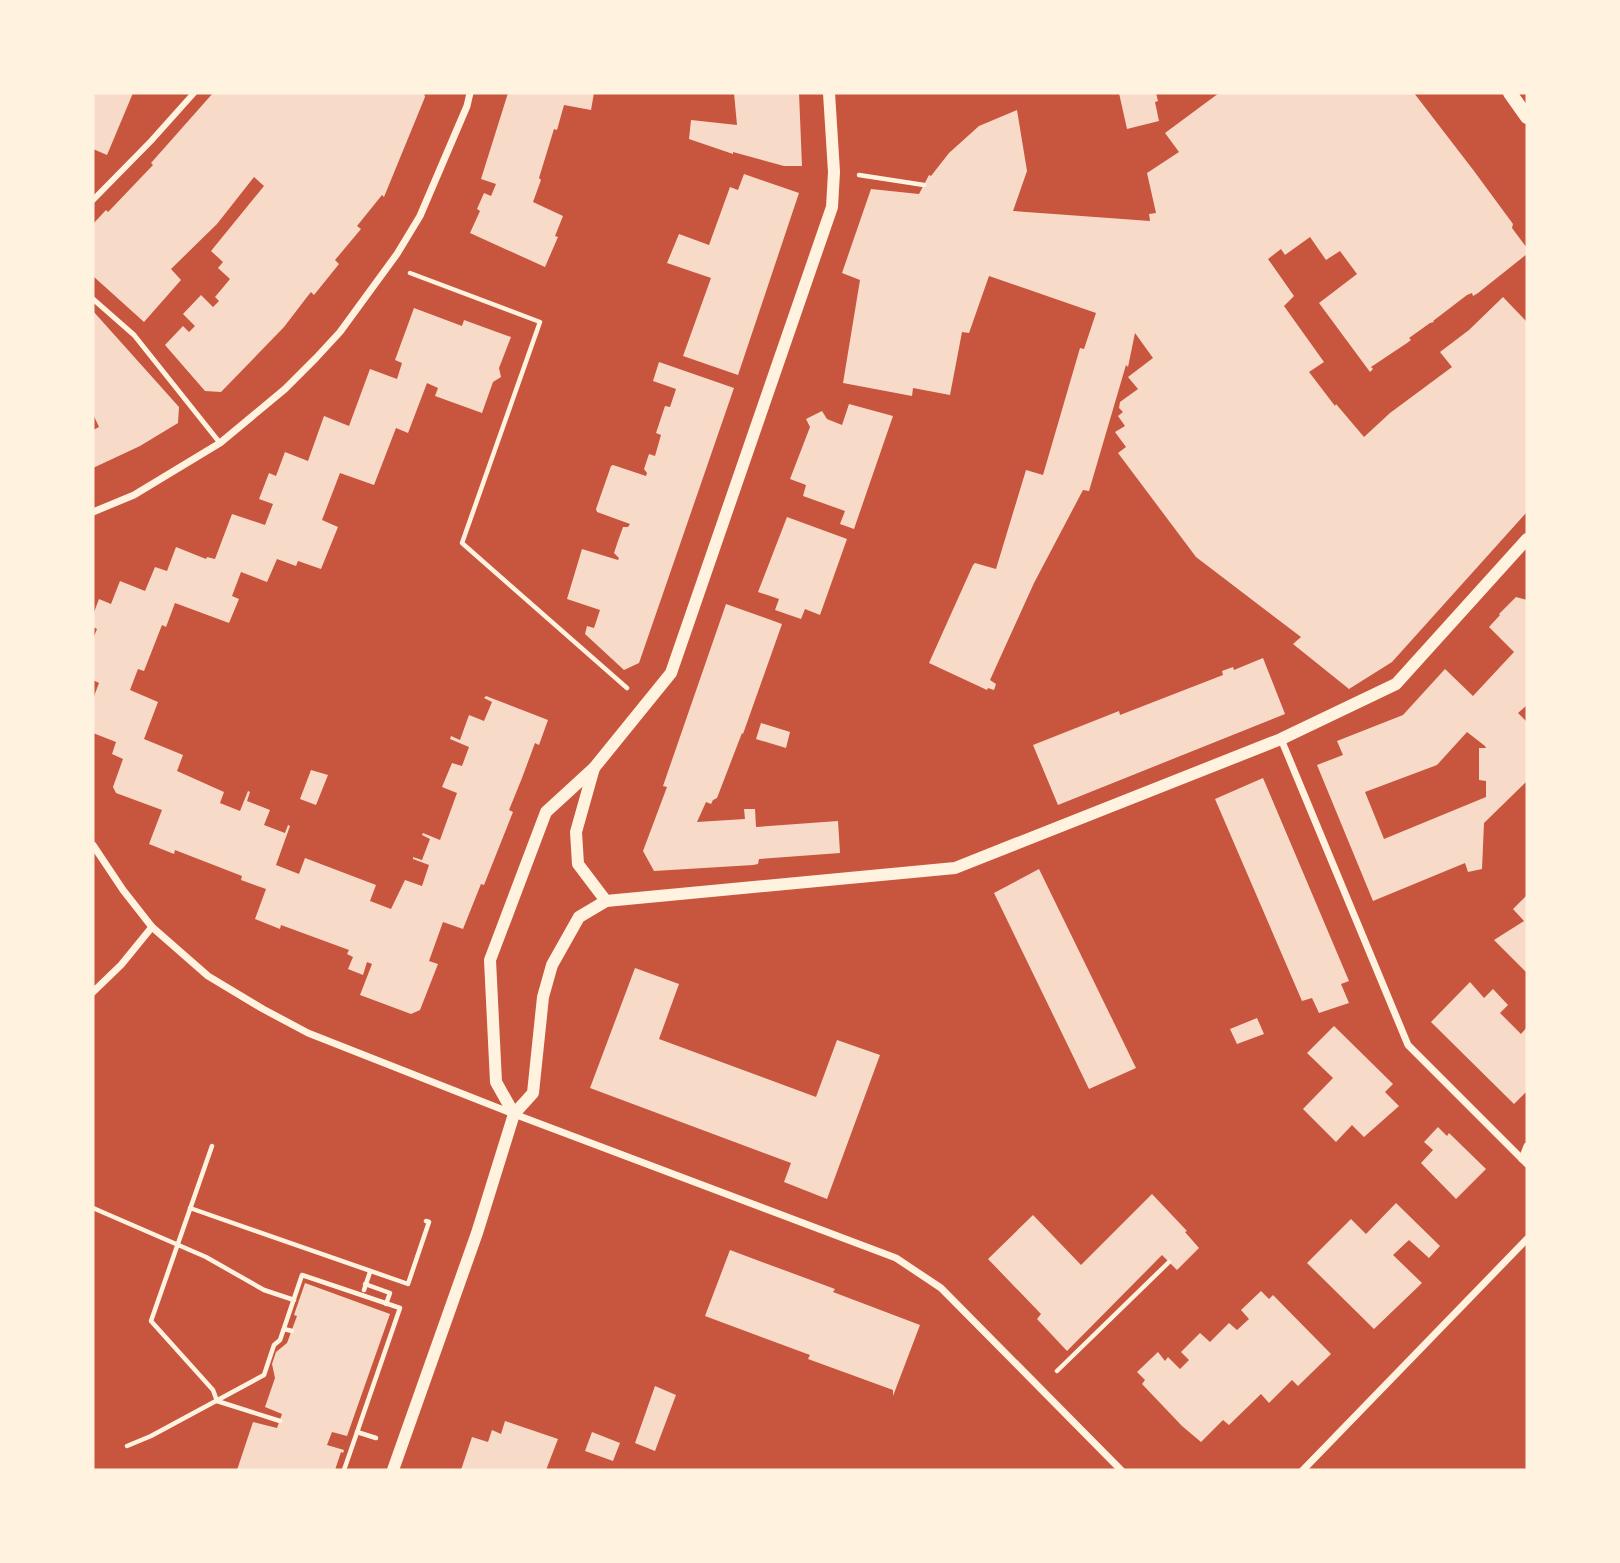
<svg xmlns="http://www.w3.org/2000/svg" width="1620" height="1563" font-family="Cabin,sans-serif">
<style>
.building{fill:#f7dbc8;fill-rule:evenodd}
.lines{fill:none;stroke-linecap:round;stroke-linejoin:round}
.path{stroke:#fff3e0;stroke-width:4.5}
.service{stroke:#fff3e0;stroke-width:5}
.pedestrian{stroke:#fff3e0;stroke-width:6}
.minor{stroke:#fff3e0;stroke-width:7}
.tertiary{stroke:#fff3e0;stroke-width:12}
.secondary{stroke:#fff3e0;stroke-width:14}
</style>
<rect width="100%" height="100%" fill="#c8553d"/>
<g class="building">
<path d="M93 93H133L107 155 93 149Z"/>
<path d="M213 93H424L425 97 384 197 382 195 357 226 361 229 335 260 339 264 314 295 311 292 307 297 284 327 221 392 205 391 165 345 183 326 189 332 195 326 183 314 201 295 213 307 219 301 215 297 230 279 218 268 223 262 211 251 264 186 254 177 217 224 171 269 181 280 144 322 93 276V224L106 210 108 212 111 209 153 165 151 163Z"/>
<path d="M508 93H594L591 110 564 105 557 130 554 129 539 178 541 180 533 202 563 216 555 236 558 237 545 267 470 233 480 211 477 209 484 193 491 196 496 184 481 179Z"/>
<path d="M734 93H799L802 166H784L733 152V154L689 139 691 120 737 125Z"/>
<path d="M1119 93H1156L1158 101 1155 102 1159 121 1127 129Z"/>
<path d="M1219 93H1414L1474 171 1513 224 1512 228 1527 248V254L1478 293 1473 296 1472 293 1467 295 1433 321 1434 322 1430 323 1409 338 1411 340 1407 343 1371 367 1373 369 1370 372 1319 303 1357 274 1340 251 1326 260 1310 237 1285 255 1281 249 1268 259 1294 296 1284 306 1324 362 1309 372 1335 406 1336 404 1364 437 1390 413 1452 367 1440 352 1469 330 1503 297 1527 322V512L1392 662 1349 689 1293 644 1301 637 1196 557 1118 453 1126 447 1115 432 1125 426 1118 416 1123 412 1119 408 1120 402 1138 389 1128 377 1153 358 1135 333 1128 367 1126 365 1089 491 1083 490 1034 583 990 680 996 684 994 690 988 688 987 690 929 663 973 565 975 563 996 569 1026 470 1043 475 1080 348 1084 349 1096 313 989 276 969 333 962 332 950 395 913 388 912 396 843 383 860 280 842 273 871 189 919 194 929 175 931 176 949 153 979 126 1017 110 1027 171 1013 211 1150 221 1149 214 1156 213 1147 173 1179 152 1165 133Z"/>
<path d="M744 174 799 193 738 375 683 356 711 278 667 263 679 234 709 245 730 187 738 190Z"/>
<path d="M414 308 462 326 464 320 511 337 499 368 501 377 493 382 482 413 435 396 438 388 427 383 408 433 396 428 374 485 340 473 322 520 338 527 321 569 298 561 296 566 277 559 267 582 241 572 232 596 239 599 229 623 175 603 166 627 162 625 144 671 138 669 130 690 158 702 144 739 183 755 177 771 224 792 220 803 240 811 248 791 250 792 247 801 270 810 264 825 285 833 288 825 290 826 276 865 299 874 305 858 376 885 370 901 391 909 405 880 422 886 429 865 413 859V857L422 860 430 839 422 835 423 833 440 840 457 793 442 787 452 763 462 766 469 747 450 739 451 736 460 740 469 715 484 721 492 702 484 698 486 696 548 720 539 745 535 743 522 778 509 810 513 812 484 885 481 884 463 929 443 922 429 961 438 964 420 1010 411 1014 360 995 372 964 367 962 363 975 348 969 353 957 347 954 349 950 281 925 280 929 255 919 266 889 241 880 242 876 175 850 174 854 149 844 162 810 116 793 113 787 123 759 112 754 116 742 93 733V699L99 683 93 680V639L97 629 93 627V615L99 599 111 604 120 581 145 591 155 567 167 571 176 547 206 559 207 557 215 559 232 514 265 525 273 504 259 499 269 473 276 476 285 452 308 461 324 416 349 426 370 369 397 379 402 363 395 360Z"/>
<path d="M93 311 179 407 178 423 140 446 93 468V430L99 427 93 414Z"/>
<path d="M659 362 734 388 639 663 624 670 585 634 587 626 594 628 600 610 567 599 582 549 618 560 619 558 614 553 618 541 623 527H628L630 524 597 512 596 509 611 466 613 465 646 476 647 473 644 469 649 454 655 456 661 435 656 433 665 406 670 407 676 389 653 381Z"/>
<path d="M849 404 893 416 854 529 840 524 845 511 803 496 806 485 790 479 810 427 806 419 822 411 827 419 842 425Z"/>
<path d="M787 517 847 539 820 615 805 609 801 619 775 610 779 599 758 592Z"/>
<path d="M1516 597 1527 600V705L1518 713 1527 722V781L1484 823 1482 869 1468 872 1465 863 1373 901 1317 765 1343 755 1337 741 1403 715 1445 669 1473 696 1514 652 1489 627 1500 615 1499 614ZM1467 732 1485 746 1486 748H1479V780L1486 781V797L1384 839 1365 792 1437 765Z"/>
<path d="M726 604 782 624 743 734 742 733 717 798 713 800 711 804 706 802 697 822 745 819 744 809H755L756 827 838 821 840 853 759 859 758 864 753 865 654 871 643 851 667 787 663 786Z"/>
<path d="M1263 658 1285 714 1058 805 1033 745 1119 711 1120 715 1223 675 1222 671 1233 667 1234 670Z"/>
<path d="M761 723 790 732 786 748 756 739Z"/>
<path d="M311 770 328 775 316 805 300 799Z"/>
<path d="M1263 778 1349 981 1341 984 1349 1003 1319 1013 1312 998 1302 1001 1215 799Z"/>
<path d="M1039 869 1136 1068 1089 1089 994 893Z"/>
<path d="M1527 895V973L1494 940 1524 921 1513 909Z"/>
<path d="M635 968 679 984 659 1039 816 1097 837 1040 880 1055 827 1199 784 1182 791 1163 590 1088Z"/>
<path d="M1470 982 1484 998 1493 989 1508 1005 1500 1013 1521 1034 1527 1027V1091L1514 1104 1431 1022Z"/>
<path d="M1257 1018 1264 1034 1237 1044 1230 1029Z"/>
<path d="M1334 1026 1393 1084 1385 1092 1399 1106 1364 1137 1352 1125 1336 1142 1303 1109 1333 1078 1307 1053Z"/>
<path d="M1438 1127 1447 1136 1449 1133 1486 1169 1456 1199 1421 1163 1433 1150 1424 1142Z"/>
<path d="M1152 1194 1187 1231 1185 1232 1199 1248 1177 1270 1162 1255 1067 1351 1037 1319 1041 1314 988 1259 1033 1215 1081 1265Z"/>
<path d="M1396 1203 1440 1246 1429 1258 1409 1240 1393 1255 1422 1283 1374 1329 1307 1263 1351 1219 1366 1234Z"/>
<path d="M730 1250 835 1289 833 1292 920 1325 893 1396V1390L808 1359 810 1355 705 1316Z"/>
<path d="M305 1283 390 1314 347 1436 332 1432 327 1445 344 1450 343 1453 341 1452 335 1470H237L253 1422 277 1428 282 1414 265 1407 275 1378 272 1364 276 1352 287 1343 297 1316 294 1315Z"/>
<path d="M1261 1291 1269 1299 1273 1295 1331 1354 1298 1386 1292 1380 1269 1403 1261 1394 1229 1425 1223 1420 1201 1442 1182 1426 1142 1384 1145 1380 1137 1372 1158 1352 1165 1361 1168 1357 1180 1369 1189 1360 1181 1352 1200 1333 1210 1342 1229 1323 1237 1330 1249 1319 1241 1310Z"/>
<path d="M655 1386 676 1395 655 1451 635 1443Z"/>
<path d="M505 1421 558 1439 546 1470H461L472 1437 488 1442 492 1430 501 1434Z"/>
<path d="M592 1432 620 1443 613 1461 585 1451Z"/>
</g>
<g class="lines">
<g class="path">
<path d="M859 175 924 185"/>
<path d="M410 273 540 322 462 543 627 688"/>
<path d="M212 1146 151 1321 213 1390 217 1401"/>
<path d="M93 1208 206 1257 264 1290 294 1300"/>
<path d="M190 1208 408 1284 429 1222 426 1221"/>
<path d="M365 1284 390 1293 386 1304"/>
<path d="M364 1290 370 1272"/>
<path d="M284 1329 292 1331"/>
<path d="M1057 1371 1169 1262"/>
<path d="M217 1401 280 1421"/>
<path d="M357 1432 376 1438"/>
<path d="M127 1446 151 1436 264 1375 274 1345 280 1340 302 1275 400 1308 344 1470"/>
</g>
<path class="service" d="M93 299 134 335 220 443"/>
<path class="pedestrian" d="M93 200 151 141 194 93"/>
<g class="minor">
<path d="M93 512 134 495 220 443 285 389 316 358 340 332 397 254 420 216 467 106 470 93"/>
<path d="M1281 739 1408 1045 1527 1164"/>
<path d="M93 845 123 890 152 927 208 976 263 1009 308 1033 514 1114 896 1258 941 1288 1121 1470"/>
<path d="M93 992 121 965 152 927"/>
<path d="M1522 1159 1527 1146"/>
<path d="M1303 1470 1527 1239"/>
</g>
<g class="tertiary">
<path d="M594 768 576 832 578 864 606 901"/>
<path d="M514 1114 496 1082 490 960 546 812 594 768 671 673 832 207 834 172 829 93"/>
<path d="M393 1470 477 1233 514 1114 533 1093 543 997 552 965 579 917 606 901 955 868 1281 739 1396 684 1527 539"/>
</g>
<path class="secondary" d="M1510 93 1527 117"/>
</g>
<rect width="1620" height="1563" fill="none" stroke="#fff3e0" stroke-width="189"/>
</svg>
